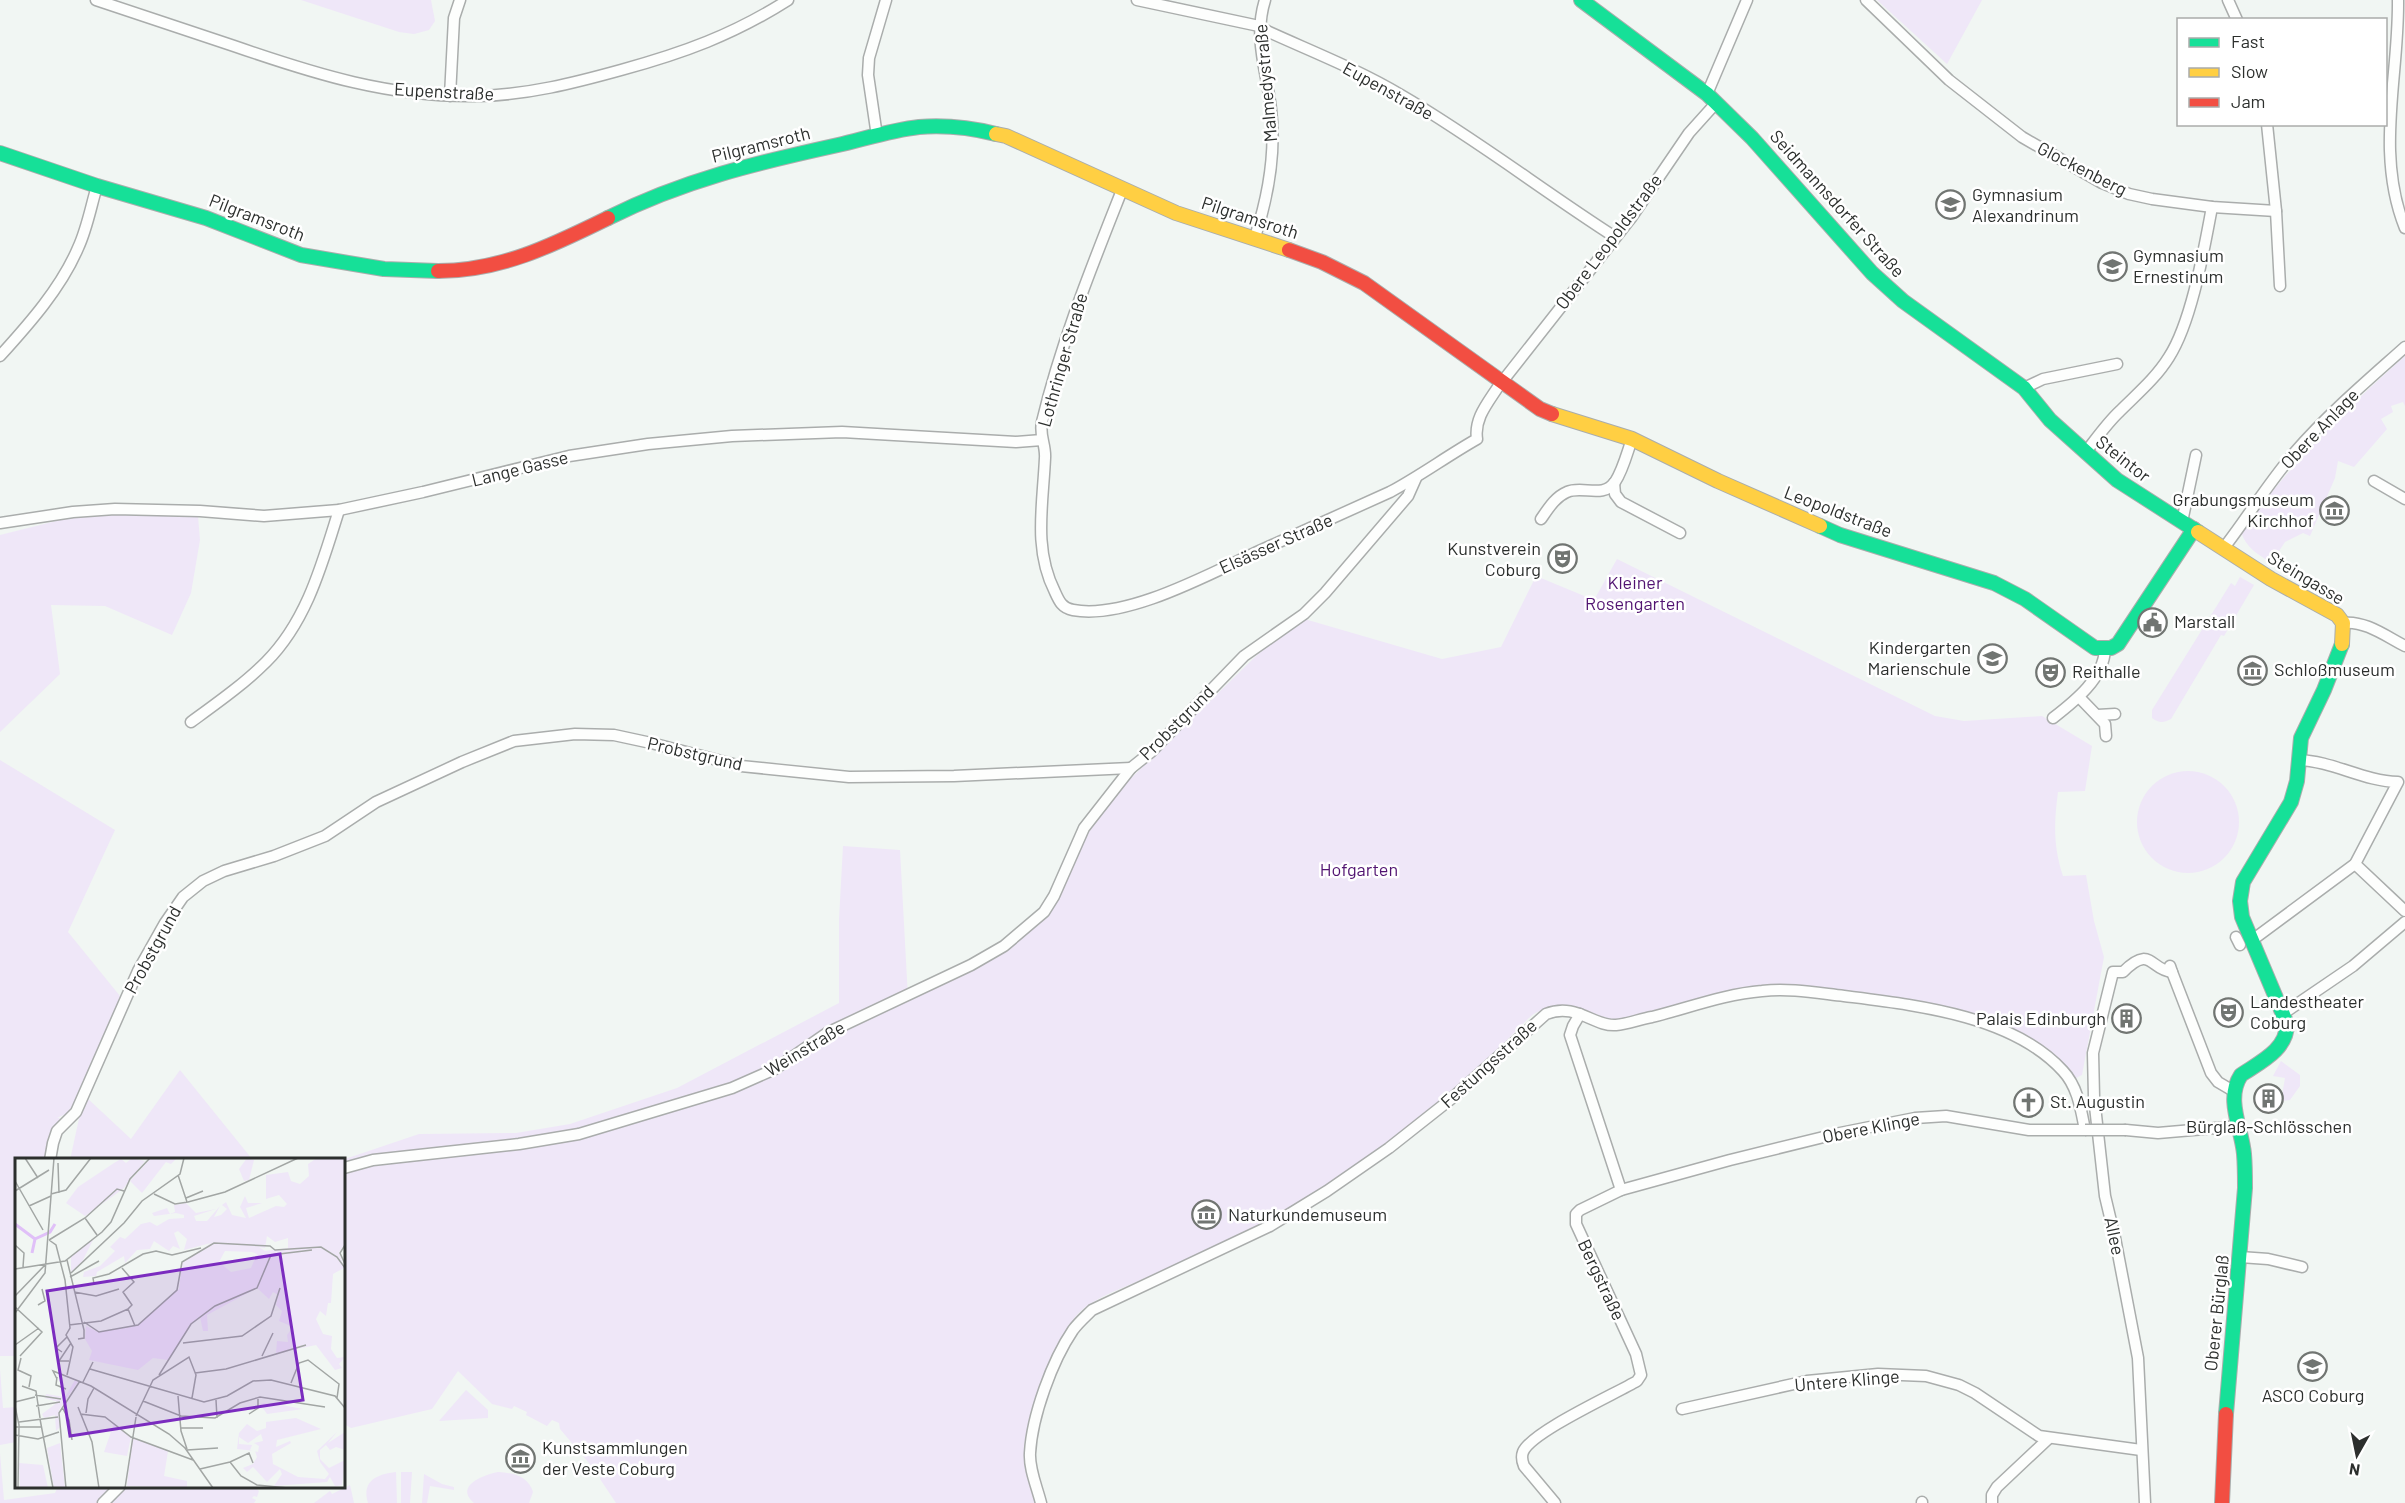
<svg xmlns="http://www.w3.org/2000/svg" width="2405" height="1503" font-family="Barlow,sans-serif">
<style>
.green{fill:#efe7f8}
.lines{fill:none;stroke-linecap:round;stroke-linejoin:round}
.street-casing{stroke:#aaadac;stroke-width:13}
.fast-casing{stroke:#aaadac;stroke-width:16}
.slow-casing{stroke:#aaadac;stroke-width:16}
.jam-casing{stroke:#aaadac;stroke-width:16}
.street{stroke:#fdfefd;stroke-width:10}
.fast{stroke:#16e098;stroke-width:14}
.slow{stroke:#ffcf43;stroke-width:14}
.jam{stroke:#f24e42;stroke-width:14}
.street-bridge-casing{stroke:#aaadac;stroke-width:13;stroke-linecap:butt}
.street-bridge{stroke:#fdfefd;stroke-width:10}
.labels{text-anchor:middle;stroke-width:5;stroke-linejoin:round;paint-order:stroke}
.street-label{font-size:18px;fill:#2c2f2d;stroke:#fff}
.poi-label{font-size:18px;fill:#2c2f2d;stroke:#fff;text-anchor:start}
.park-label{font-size:18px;fill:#511371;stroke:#fff}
.inset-river{fill:none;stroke:#e0c0f8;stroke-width:3}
.inset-road{fill:none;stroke:#a2a6a4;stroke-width:1.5}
.view{fill:#7b2cbf;fill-opacity:0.15;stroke:#7b2cbf;stroke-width:3}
.inset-edge{fill:none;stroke:#2c2f2d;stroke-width:3}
</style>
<rect width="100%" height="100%" fill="#f1f6f3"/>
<g class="green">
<path d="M301 0H431L435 21 429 30 414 34 399 32Z"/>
<path d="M1877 0H1982L1947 64Z"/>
<path d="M2405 356V406L2403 402 2391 406 2393 412 2381 419 2387 429 2354 467 2338 461 2335 478 2310 536 2303 533 2285 542 2271 563C2258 554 2246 548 2241 532 2289 466 2344 410 2405 356Z"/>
<path d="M156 513 198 516 200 540 191 593 172 635 105 606 51 605 60 674 0 732V535L76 516Z"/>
<path d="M1617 559 1935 716 1964 721 2042 716 2092 746 2085 791 2058 792C2054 822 2053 846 2063 876L2086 875 2094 921 2104 957 2082 1075 2074 1079 2033 1041 1990 1019 1955 1009 1827 988 1773 984 1733 991 1620 1020C1589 1018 1569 997 1537 1012 1529 1016 1521 1027 1514 1033 1492 1054 1471 1076 1448 1095 1386 1148 1318 1195 1246 1232 1212 1249 1177 1264 1143 1279 1123 1288 1090 1299 1076 1316 1060 1336 1024 1425 1024 1450 1024 1468 1032 1486 1037 1503H616L600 1479 602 1474 601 1471 594 1469 560 1429 559 1423 552 1420 547 1426 526 1415 527 1412 514 1406 512 1409 492 1404 458 1371 432 1409 351 1428 344 1424 342 1160 419 1134 516 1133 570 1124 677 1088 839 1003V919L843 846 900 850 908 998 1030 931 1087 831 1119 790 1256 656 1301 618 1442 659 1501 647 1536 576 1594 600Z"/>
<path d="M2240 577 2254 585 2224 636 2221 635 2171 719C2163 723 2159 723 2152 718V710L2231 583 2235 586Z"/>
<path d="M0 760 115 830 68 932 124 1001 75 1110 57 1118H60C56 1138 42 1128 50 1159L16 1160V1356H0Z"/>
<circle cx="2188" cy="822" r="51"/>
<path d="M2281 1061 2300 1075V1086L2290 1100 2281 1101 2285 1078 2273 1076Z"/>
<path d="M180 1070 252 1159 70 1160 80 1114 87 1098 131 1139Z"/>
<path d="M0 1369 3 1408 16 1407V1442L0 1445Z"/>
<path d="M466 1390 488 1410V1418L439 1421Z"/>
<path d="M0 1453 4 1500 55 1493 58 1486H259L257 1489 259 1491 257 1497 254 1496 252 1498 256 1500 254 1503H0Z"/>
<path d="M396 1472 397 1503H368C361 1481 377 1474 396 1472Z"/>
<path d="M401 1472H412L410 1503H401Z"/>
<path d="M498 1472C514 1473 528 1476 533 1492L529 1503H474C454 1486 483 1475 498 1472Z"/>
<path d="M424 1474 442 1484 454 1487V1490L430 1486 427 1503H422Z"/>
<path d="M350 1485 354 1503H314L330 1491 332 1494Z"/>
</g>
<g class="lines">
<defs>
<g id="street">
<path d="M96 0C142 15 188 31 234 46 315 74 391 98 478 96 527 95 574 83 621 70 683 53 733 35 788 0"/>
<path d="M1137 0 1259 26 1269 32C1313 52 1359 70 1401 95 1475 138 1543 191 1615 237"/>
<path d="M1866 0 1949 80 2022 137 2102 183 2129 194 2152 199 2212 207 2276 211"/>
<path d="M2228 0 2237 20"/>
<path d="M2398 0C2399 77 2375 153 2405 228"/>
<path d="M1707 94 1747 0"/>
<path d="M450 96 454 18 460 0"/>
<path d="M2267 124 2276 211 2280 286"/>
<path d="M877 136 868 75 869 58 886 0"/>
<path d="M1122 190C1092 266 1061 342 1042 422 1039 435 1046 445 1045 458 1043 504 1033 549 1055 592 1059 601 1062 608 1073 610 1126 620 1209 574 1257 552 1301 532 1346 512 1390 492 1420 476 1447 456 1477 439 1474 419 1487 404 1498 387L1631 218 1689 133 1716 103"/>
<path d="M1255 237C1268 197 1276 151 1271 109 1267 72 1253 38 1265 0"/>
<path d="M0 356C29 324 61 288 78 248 87 229 91 206 97 186"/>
<path d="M2024 388 2043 379 2117 364"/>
<path d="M2085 453C2096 439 2107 423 2120 411 2138 393 2156 378 2169 357 2192 321 2204 249 2212 207"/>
<path d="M2374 481 2405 499"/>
<path d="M1614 483 1615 494 1621 502 1680 533"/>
<path d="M1541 519C1548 509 1555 497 1567 492 1582 485 1603 499 1615 482 1623 470 1627 453 1632 439"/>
<path d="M2182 522 2196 455"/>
<path d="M0 523 73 512 115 509 200 511 264 516 339 510 423 492 569 456 648 444 732 436 842 432 1016 442 1042 440"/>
<path d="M2223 549C2248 517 2268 483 2295 452 2328 414 2367 381 2405 347"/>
<path d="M2343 623C2365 620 2387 637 2405 646"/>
<path d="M2079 697 2105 724 2106 736"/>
<path d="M2098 715 2115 714"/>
<path d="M2053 718C2075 701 2104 678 2105 649"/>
<path d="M191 722C217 703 244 684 266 662 307 621 322 564 339 510"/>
<path d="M2355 864 2405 911"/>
<path d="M2236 937 2240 945"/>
<path d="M2251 941 2355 864 2398 782C2363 781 2333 761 2298 760"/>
<path d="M2172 972 2211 1073 2218 1082 2235 1092"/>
<path d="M2284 1013 2353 966 2405 922"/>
<path d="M1580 1014 1573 1026 1570 1035 1621 1190"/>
<path d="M2126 1130 2158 1133 2239 1126"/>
<path d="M50 1160 53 1143 57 1131 76 1112 138 971 165 923 183 897 203 881 224 871 274 856 325 836 376 802 462 762 514 741 575 734 614 735 651 743 741 766 849 777 954 776 1131 768"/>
<path d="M344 1168 373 1160 519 1144 579 1134 732 1088 775 1069 827 1033 971 965 1004 946 1044 912 1054 896 1084 828 1131 768 1151 752 1244 656 1304 614 1325 593 1408 496 1416 478"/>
<path d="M2240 1257 2268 1259 2302 1267"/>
<path d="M1682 1409 1807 1381 1878 1374 1926 1376 1959 1385 1975 1393 2039 1436 2141 1450"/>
<path d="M1922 1502V1503"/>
<path d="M103 1503 120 1486"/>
<path d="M1041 1503C1037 1487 1029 1469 1030 1453 1032 1416 1052 1361 1073 1330 1078 1323 1086 1316 1092 1310L1270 1226 1327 1191 1389 1148 1451 1099 1546 1014C1576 1002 1594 1027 1616 1025 1628 1024 1640 1019 1652 1017 1688 1008 1725 994 1762 991 1790 988 1817 993 1844 996 1915 1005 2012 1015 2063 1071 2078 1087 2081 1110 2085 1130H2029L1946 1116 1915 1118 1840 1133 1730 1160 1621 1190 1580 1210 1576 1214V1224L1636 1354 1641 1375 1637 1381C1615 1394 1531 1432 1523 1452 1521 1457 1522 1461 1524 1466L1555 1503"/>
<path d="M1992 1503V1495L1997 1487 2048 1439"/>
<path d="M2145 1503 2138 1358 2115 1238 2105 1196 2094 1097 2093 1053 2113 972H2123C2151 944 2150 970 2172 972L2170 966"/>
</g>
<g id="fast">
<path d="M1581 0 1707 94 1752 138 1872 273 1903 301 2024 388 2050 420 2117 480 2198 532"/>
<path d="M0 153 97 186 206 218 301 255 384 269 438 271"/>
<path d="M608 218C684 180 756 163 838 145 864 139 892 130 919 127 944 125 972 128 996 134"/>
<path d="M1820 526 1840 535 1994 583 2025 599 2095 648H2111L2118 644 2194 529"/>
<path d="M2226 1414 2245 1188C2245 1177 2245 1165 2244 1154 2242 1129 2225 1099 2241 1075 2260 1062 2287 1050 2287 1024L2242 917 2240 901 2243 882 2291 802 2297 781 2301 738 2324 690 2342 644"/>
</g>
<g id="slow">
<path d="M996 134 1006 136 1176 213 1289 250"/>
<path d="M1552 414 1632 439 1718 481 1820 526"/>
<path d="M2198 532 2271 579 2337 615 2343 623 2342 644"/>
</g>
<g id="jam">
<path d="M1289 250 1322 262 1364 283 1540 409 1552 414"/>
<path d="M438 271C501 271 553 245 608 218"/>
<path d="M2222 1503 2226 1414"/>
</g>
</defs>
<use href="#street" class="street-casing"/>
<use href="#fast" class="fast-casing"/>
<use href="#slow" class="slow-casing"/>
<use href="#jam" class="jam-casing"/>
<use href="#street" class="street"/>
<use href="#fast" class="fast"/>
<use href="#slow" class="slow"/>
<use href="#jam" class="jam"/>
<defs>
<path id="street-bridge" d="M2085 1130H2126"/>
</defs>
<use href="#street-bridge" class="street-bridge-casing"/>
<use href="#street-bridge" class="street-bridge"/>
</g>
<defs>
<symbol id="school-ring" viewBox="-11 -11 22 22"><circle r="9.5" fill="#fff" stroke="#717572" stroke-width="1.5"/><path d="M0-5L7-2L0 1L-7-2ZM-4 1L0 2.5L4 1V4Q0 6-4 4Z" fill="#717572"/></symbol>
<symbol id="museum-ring" viewBox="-11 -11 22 22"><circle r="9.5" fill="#fff" stroke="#717572" stroke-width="1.5"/><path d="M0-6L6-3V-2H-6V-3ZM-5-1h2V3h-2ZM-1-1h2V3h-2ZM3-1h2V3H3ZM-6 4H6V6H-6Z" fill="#717572"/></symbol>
<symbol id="theatre-ring" viewBox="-11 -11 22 22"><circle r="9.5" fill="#fff" stroke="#717572" stroke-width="1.5"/><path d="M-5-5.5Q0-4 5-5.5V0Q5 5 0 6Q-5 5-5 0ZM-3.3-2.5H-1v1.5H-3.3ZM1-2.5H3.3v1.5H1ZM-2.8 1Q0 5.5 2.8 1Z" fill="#717572"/></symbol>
<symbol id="civic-ring" viewBox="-11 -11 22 22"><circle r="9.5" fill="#fff" stroke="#717572" stroke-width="1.5"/><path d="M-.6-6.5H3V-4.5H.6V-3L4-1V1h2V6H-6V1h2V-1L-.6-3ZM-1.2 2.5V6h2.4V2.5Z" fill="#717572"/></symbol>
<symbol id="building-ring" viewBox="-11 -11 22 22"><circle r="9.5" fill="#fff" stroke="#717572" stroke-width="1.5"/><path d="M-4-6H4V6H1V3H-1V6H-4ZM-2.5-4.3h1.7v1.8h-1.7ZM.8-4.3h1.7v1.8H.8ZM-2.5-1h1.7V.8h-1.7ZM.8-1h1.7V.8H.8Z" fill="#717572"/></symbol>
<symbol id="church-ring" viewBox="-11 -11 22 22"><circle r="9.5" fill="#fff" stroke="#717572" stroke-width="1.5"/><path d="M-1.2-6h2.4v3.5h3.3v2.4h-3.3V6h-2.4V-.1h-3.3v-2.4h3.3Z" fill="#717572"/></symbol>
</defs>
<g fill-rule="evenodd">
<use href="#school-ring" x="1934" y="188" width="33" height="33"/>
<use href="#school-ring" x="2096" y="250" width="33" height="33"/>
<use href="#museum-ring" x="2318" y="494" width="33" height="33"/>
<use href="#theatre-ring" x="1546" y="542" width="33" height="33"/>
<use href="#civic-ring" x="2136" y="606" width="33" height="33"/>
<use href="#school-ring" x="1976" y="642" width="33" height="33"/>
<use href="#museum-ring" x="2236" y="654" width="33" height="33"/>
<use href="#theatre-ring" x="2034" y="656" width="33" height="33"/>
<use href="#theatre-ring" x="2212" y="996" width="33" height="33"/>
<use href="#building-ring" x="2110" y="1002" width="33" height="33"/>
<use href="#building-ring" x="2252" y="1082" width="33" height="33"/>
<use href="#church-ring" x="2012" y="1086" width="33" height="33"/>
<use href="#museum-ring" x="1190" y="1198" width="33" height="33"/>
<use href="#school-ring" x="2296" y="1350" width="33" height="33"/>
<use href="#museum-ring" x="504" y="1442" width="33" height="33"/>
</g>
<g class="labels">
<g class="street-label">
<text transform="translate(1266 83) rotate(-95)" y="6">Malmedystraße</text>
<text transform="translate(1388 91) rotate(29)" y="6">Eupenstraße</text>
<text transform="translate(444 92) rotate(3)" y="6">Eupenstraße</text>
<text transform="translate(761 145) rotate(-14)" y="6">Pilgramsroth</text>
<text transform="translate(2082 169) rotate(27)" y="6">Glockenberg</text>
<text transform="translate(1837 204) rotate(48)" y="6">Seidmannsdorfer Straße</text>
<text transform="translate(257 218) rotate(21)" y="6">Pilgramsroth</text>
<text transform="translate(1250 218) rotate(18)" y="6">Pilgramsroth</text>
<text transform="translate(1609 242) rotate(-53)" y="6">Obere Leopoldstraße</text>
<text transform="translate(1063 360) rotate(-74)" y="6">Lothringer Straße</text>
<text transform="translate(2320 429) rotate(-46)" y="6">Obere Anlage</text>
<text transform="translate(2123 459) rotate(38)" y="6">Steintor</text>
<text transform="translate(520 469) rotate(-14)" y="6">Lange Gasse</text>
<text transform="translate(1838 512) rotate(21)" y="6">Leopoldstraße</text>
<text transform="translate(1276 544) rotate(-24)" y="6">Elsässer Straße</text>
<text transform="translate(2306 578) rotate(31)" y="6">Steingasse</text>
<text transform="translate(1177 723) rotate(-45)" y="6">Probstgrund</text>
<text transform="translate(695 754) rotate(13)" y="6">Probstgrund</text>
<text transform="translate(153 950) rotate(-61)" y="6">Probstgrund</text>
<text transform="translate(805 1049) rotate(-31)" y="6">Weinstraße</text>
<text transform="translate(1489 1064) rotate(-42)" y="6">Festungsstraße</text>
<text transform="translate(1871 1128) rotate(-11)" y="6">Obere Klinge</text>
<text transform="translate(2114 1236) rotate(78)" y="6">Allee</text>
<text transform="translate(1601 1280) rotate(65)" y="6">Bergstraße</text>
<text transform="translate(2217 1313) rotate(-84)" y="6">Oberer Bürglaß</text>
<text transform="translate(1847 1381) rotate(-5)" y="6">Untere Klinge</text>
</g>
<g class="poi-label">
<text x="1972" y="201">Gymnasium<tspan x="1972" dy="21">Alexandrinum</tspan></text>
<text x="2133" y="262">Gymnasium<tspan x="2133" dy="21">Ernestinum</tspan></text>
<text x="2314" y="506" text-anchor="end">Grabungsmuseum<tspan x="2314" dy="21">Kirchhof</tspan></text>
<text x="1541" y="555" text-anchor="end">Kunstverein<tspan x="1541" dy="21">Coburg</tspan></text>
<text x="2174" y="628">Marstall</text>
<text x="1971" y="654" text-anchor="end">Kindergarten<tspan x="1971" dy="21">Marienschule</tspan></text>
<text x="2274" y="676">Schloßmuseum</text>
<text x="2072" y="678">Reithalle</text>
<text x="2250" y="1008">Landestheater<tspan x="2250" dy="21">Coburg</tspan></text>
<text x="2106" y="1025" text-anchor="end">Palais Edinburgh</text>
<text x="2050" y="1108">St. Augustin</text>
<text x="2269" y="1133" text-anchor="middle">Bürglaß-Schlösschen</text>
<text x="1228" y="1221">Naturkundemuseum</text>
<text x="2313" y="1402" text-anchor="middle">ASCO Coburg</text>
<text x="542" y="1454">Kunstsammlungen<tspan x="542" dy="21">der Veste Coburg</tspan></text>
</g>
<g class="park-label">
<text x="1635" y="589">Kleiner<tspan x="1635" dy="21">Rosengarten</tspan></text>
<text x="1359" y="876">Hofgarten</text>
</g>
</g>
<g transform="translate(15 1158)">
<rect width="330" height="330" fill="#f1f6f3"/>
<path d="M117 0 130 3 108 31 70 58 51 45 63 29 99 5 106 1 111 5ZM136 0H162L156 6 151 4 127 35 115 23ZM232 0 239 2 234 22 229 23 224 11ZM302 0H330V86L324 94 329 110 318 116 316 145H313L311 158 305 153 301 161 308 176 317 178 316 191 322 200 330 199 324 206 327 210 320 212 301 187 261 195 262 183 273 184 272 177 278 169 264 163 267 153 261 147 263 137 258 134 254 141 242 130 192 157 193 173H188L185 159 179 163 153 202 138 200 123 212 74 202 77 193 70 181 71 168 83 174 121 168 164 131 167 105 196 85 169 92 172 81 163 73 159 75 165 91 158 88 154 93 139 83 135 91 122 92 110 105 109 98 82 114 81 118 68 119 69 114 85 108 100 93 95 89 105 79 110 81 126 66 135 64 142 68 154 61 169 60V57L161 55 139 58 137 55 152 50 155 56 160 54 159 47 171 45 181 55 201 51 179 58 181 63H192L205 48 199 59 206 57 212 51 207 47 211 44 217 57 231 60 225 49 230 38 233 45H247L231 50 234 60 261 48 269 49 272 46 264 37 251 41V17L273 14 276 23 285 26 294 18 293 6ZM252 78 260 84 273 80V90L250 93 244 89 250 90ZM210 93 237 94 242 96 236 110 216 114 204 104ZM79 80 67 104 56 114V99ZM60 222 63 224 44 252 46 268 41 273 40 257 29 260 27 256 43 244 30 240 31 236 50 239ZM249 245 272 248 288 251 252 256 245 246ZM281 260 306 271 262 282 261 289 275 283 276 285 257 296 258 306 283 319 310 321 314 316 305 304 302 293 322 274 313 285 330 274V292L321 289 315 292 311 287 305 292V301L314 310 330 302 327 327 312 330 320 328 315 319 312 324 259 328 267 316 265 311 252 324 238 309 232 314 228 310 238 306 242 299 240 293 222 291 224 275 232 266 242 273 251 270V264ZM246 276 248 283 239 285 244 288 243 294 235 292 237 287 224 286V279L233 285ZM99 265 116 279 112 298 89 294ZM117 280 153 293 149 318 172 323V330L112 328ZM45 285 50 330H39L32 290ZM4 305 28 307 33 330H5Z" fill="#efe7f8" fill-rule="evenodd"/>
<path class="inset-river" d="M0 66 20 81M17 95 20 81 35 74 40 66"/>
<path class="inset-road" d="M10 0 23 20M43 5 44 35M163 17 172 44M0 23 28 72M0 33 34 12M36 36 51 32 76 0M139 36 160 46 173 44 210 34 283 0M171 40 188 33M14 48 36 38M70 60 82 77M34 82 41 87 50 122 55 170 51 177 58 189 52 217M34 82 70 60 102 31 109 33M0 87 9 95 8 109M52 102 69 172V180L63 181M330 106 325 95 330 87M107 110 119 124 108 134 117 147 113 151 120 168M0 111 50 103 87 74 96 64 115 21 135 0M56 115 109 65 127 43 165 16 169 0M55 119 84 103M79 126 78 120 94 116 128 96 141 93 157 97 186 90M59 134 81 138 104 131M0 138 31 106M23 147 30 143 27 131M0 149 27 174 5 198M0 155 30 115 39 0M69 164 84 174 123 167 162 132 167 104 199 85 255 88 260 92 306 89 322 99 330 110M54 167 86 163 113 151M168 185 227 178 256 158 265 130M0 187 24 170M47 194 41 190 52 179M247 198 258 175M6 200 3 212 16 218 14 229M54 203H44L56 185M75 211 189 244 212 238 238 223 256 222 320 238 330 250M180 215 211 211 291 187M144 217 176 166 200 148 242 130 256 97 297 92M42 219 41 227 51 231M42 221 38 213 76 228 154 276 170 290 198 330M68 224 78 204M276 225 284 205 293 202 324 226 322 240M7 228 21 233 25 260M20 237 46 241M163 238 166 273 172 291M201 242 202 260M128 243 166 258 200 260 225 245 245 239 310 249M0 244 20 239M0 248 4 267 3 330M21 248 45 244M47 249 54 262 57 282M63 249 77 284 84 330M71 255 73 241 79 230M65 256 90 259 116 279 178 302M234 256 243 250V239M121 258 138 222 174 199 181 217 177 240M25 261 38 330M4 264 43 259M0 269H27M165 270H188M0 277 23 281 44 274M172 292 203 290M215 304 226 318 242 327 273 330M185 311 215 304 234 295 238 305M51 330 44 255 65 223M110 330 121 259"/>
<path class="view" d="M265 96 288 242 55 278 32 133Z"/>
<rect width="330" height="330" class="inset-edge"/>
</g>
<rect x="2177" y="18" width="210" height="108" fill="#ffffff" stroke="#abacab" stroke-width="1.5"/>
<rect x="2189" y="38" width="30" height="9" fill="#16e098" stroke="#abacab" stroke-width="1.5"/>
<text x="2231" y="48" font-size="18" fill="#2c2f2d">Fast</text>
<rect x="2189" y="68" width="30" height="9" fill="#ffcf43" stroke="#abacab" stroke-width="1.5"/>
<text x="2231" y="78" font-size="18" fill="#2c2f2d">Slow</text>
<rect x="2189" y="98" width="30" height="9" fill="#f24e42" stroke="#abacab" stroke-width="1.5"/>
<text x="2231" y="108" font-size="18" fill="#2c2f2d">Jam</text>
<g transform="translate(2357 1455) rotate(189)" stroke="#ffffff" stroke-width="4.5" paint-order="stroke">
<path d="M0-4.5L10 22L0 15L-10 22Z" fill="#2c2f2d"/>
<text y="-9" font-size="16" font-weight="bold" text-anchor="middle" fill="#2c2f2d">N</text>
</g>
</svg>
